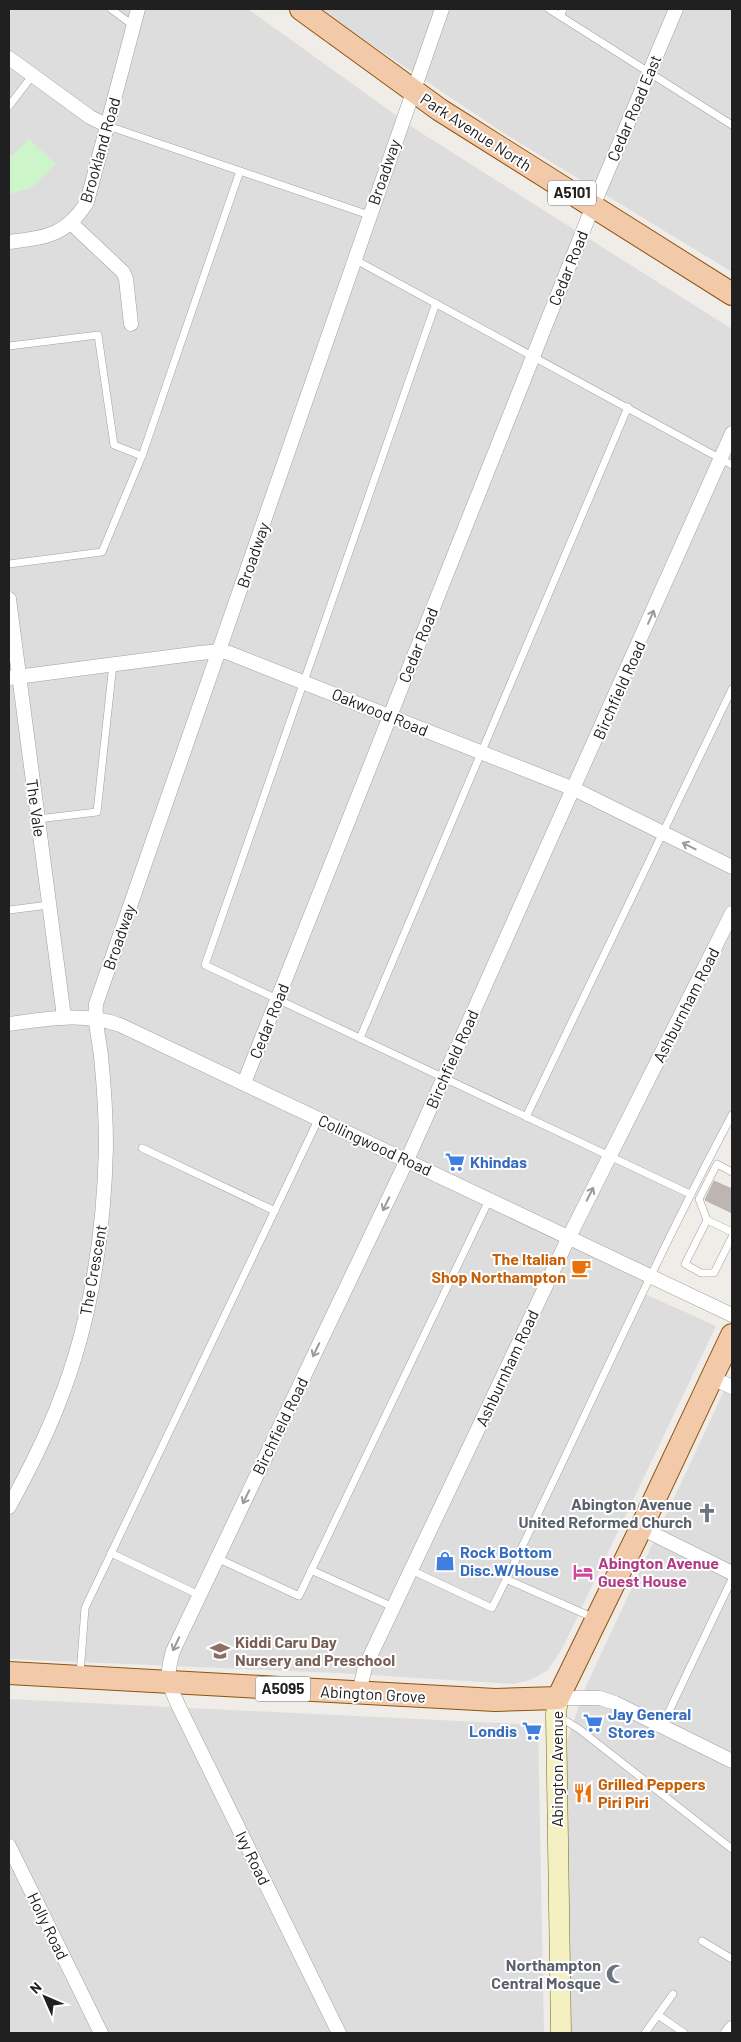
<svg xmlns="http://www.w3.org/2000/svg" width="741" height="2042" font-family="Barlow,sans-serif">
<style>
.residential{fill:#deddde}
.park{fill:#ccf5ca}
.building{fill:#bdb5b1;stroke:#c0b2ab}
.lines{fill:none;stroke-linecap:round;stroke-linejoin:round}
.lane-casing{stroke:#a1a1a1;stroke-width:8}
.street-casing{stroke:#a1a1a1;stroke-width:15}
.secondary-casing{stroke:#6f6d10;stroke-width:21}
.primary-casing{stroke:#8e530e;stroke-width:24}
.lane{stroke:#fff;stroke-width:7}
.street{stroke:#fff;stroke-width:14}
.secondary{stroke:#f4f0c2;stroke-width:20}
.primary{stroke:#f3caa9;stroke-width:22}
.oneway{stroke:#9b9b9b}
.labels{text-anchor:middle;stroke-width:4;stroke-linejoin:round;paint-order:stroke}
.shield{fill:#fff;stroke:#636363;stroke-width:1}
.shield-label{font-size:15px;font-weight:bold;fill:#202020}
.street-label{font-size:16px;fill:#202020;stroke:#fff}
.shop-label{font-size:16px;font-weight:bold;fill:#366cbe;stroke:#fff;text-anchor:start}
.food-label{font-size:16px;font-weight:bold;fill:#c56008;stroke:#fff;text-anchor:end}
.worship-label{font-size:16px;font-weight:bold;fill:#5b616d;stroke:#fff;text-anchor:end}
.hotel-label{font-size:16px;font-weight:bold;fill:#b23c85;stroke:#fff;text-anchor:start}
.education-label{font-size:16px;font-weight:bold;fill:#785e54;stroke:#fff;text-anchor:start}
</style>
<rect width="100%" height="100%" fill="#f0ece8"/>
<g class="residential">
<path d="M9 9H248L415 129 732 329V1124L693 1195 645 1294 716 1326 562 1649 548 1670 530 1680 514 1684 337 1673 9 1659Z"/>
<path d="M318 9H732V272L505 134Z"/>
<path d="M732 1374V2033H571L566 1743 586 1686Z"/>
<path d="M9 1699 538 1725 544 2033H9Z"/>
</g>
<path class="park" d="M29 139 56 164 31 188 9 194V153L12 156Z"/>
<path class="building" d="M714 1181 732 1189V1213L705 1200Z"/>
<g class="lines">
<defs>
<g id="lane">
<path d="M111 9 134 26"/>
<path d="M549 9 732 125"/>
<path d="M560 16 563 9"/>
<path d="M9 106 32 76"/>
<path d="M108 126 369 215"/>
<path d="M354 259 732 465"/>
<path d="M436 303 205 965 690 1194"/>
<path d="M9 346 98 335 114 445 142 456"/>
<path d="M9 564 102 552 142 456 240 171"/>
<path d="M38 819 97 812 113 664"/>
<path d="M9 910 49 905"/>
<path d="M360 1038 628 407"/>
<path d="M526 1117 732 689"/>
<path d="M142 1148 275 1211"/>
<path d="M732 1172 717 1164 699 1199 707 1220 732 1232"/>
<path d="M707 1220 685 1264 701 1273H714L732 1237"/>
<path d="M111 1553 199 1595"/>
<path d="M217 1558 299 1596 489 1200"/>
<path d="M311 1570 393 1607"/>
<path d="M411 1570 492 1608C574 1444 646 1276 732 1115"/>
<path d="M506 1579 594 1618"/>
<path d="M80 1674 85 1608 319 1118"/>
<path d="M558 1716 579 1729 732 1849"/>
<path d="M662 1726 732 1579"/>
<path d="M702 1941 732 1959"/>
<path d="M658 2015 684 2033"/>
<path d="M645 2033 673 1994"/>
</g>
<g id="street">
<path d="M9 58 90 117 108 126"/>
<path d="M71 223 123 272 126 279 131 324"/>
<path d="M9 242C46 237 66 236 87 202L138 9"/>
<path d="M9 599 64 1017"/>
<path d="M9 678 200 653 220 651 229 653 574 789 732 867"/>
<path d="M9 1024C47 1019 83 1012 120 1025L732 1315"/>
<path d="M244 1083 593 206 676 9"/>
<path d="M712 1378 732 1387"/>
<path d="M9 1507C27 1474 44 1441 58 1405 91 1323 104 1234 106 1147 106 1116 104 1086 101 1056 99 1038 94 1022 96 1004L442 9"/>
<path d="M641 1528 732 1573"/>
<path d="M359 1693 365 1667 569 1237 732 913"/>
<path d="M558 1698H600L615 1703 732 1761"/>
<path d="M9 1846 101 2033"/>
<path d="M339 2033 180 1709C168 1683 165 1679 173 1651L407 1160 732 433"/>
<path d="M728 2033 732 2028"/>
</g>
<path id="secondary" d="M558 1698 556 1714 561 2033"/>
<g id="primary">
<path d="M301 9 440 110 732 294"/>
<path d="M9 1673 495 1700 558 1698 641 1528 732 1335"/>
</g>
</defs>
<use href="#lane" class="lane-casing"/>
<use href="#street" class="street-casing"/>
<use href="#secondary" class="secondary-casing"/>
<use href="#primary" class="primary-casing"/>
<use href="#lane" class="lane"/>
<use href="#street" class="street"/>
<use href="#secondary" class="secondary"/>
<use href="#primary" class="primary"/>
</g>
<defs><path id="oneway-shaft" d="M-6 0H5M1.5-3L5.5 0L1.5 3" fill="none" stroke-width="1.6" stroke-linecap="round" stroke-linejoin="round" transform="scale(1.25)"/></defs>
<g class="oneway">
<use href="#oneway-shaft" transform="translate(651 617) rotate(-66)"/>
<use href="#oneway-shaft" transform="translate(689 846) rotate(-153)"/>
<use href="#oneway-shaft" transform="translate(590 1194) rotate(-63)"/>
<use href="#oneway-shaft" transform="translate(386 1204) rotate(116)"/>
<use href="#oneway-shaft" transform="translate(316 1350) rotate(116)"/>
<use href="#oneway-shaft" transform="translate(246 1497) rotate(116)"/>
<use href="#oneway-shaft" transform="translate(176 1644) rotate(115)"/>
</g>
<defs>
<symbol id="supermarket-bare" viewBox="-9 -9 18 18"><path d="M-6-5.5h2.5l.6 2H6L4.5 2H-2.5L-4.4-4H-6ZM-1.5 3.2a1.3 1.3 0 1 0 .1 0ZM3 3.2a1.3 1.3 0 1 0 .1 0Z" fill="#3f7fe0" stroke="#fff" stroke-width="2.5" paint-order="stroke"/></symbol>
<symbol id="cafe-bare" viewBox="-9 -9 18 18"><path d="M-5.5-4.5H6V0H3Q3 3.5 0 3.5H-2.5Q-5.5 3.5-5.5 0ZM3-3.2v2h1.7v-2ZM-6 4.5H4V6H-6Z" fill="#e8710a" stroke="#fff" stroke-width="2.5" paint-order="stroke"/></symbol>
<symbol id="church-bare" viewBox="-9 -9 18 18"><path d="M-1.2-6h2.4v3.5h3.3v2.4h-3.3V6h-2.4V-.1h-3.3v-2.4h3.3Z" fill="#6b7280" stroke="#fff" stroke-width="2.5" paint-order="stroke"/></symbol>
<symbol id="shop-bare" viewBox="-9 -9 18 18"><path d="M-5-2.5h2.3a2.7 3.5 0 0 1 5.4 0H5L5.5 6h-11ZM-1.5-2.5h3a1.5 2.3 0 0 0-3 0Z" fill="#3f7fe0" stroke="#fff" stroke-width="2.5" paint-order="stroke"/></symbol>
<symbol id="hotel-bare" viewBox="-9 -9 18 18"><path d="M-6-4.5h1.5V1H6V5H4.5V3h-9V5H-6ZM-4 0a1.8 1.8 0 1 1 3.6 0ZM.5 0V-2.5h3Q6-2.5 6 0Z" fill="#d1479c" stroke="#fff" stroke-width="2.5" paint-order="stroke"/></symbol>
<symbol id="school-bare" viewBox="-9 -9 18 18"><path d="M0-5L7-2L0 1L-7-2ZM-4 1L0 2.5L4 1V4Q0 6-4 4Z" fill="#8d6e63" stroke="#fff" stroke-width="2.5" paint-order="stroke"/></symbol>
<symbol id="restaurant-bare" viewBox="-9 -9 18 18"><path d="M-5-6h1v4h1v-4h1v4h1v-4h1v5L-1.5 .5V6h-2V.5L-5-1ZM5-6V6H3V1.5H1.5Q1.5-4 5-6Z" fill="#e8710a" stroke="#fff" stroke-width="2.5" paint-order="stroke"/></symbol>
<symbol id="mosque-bare" viewBox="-9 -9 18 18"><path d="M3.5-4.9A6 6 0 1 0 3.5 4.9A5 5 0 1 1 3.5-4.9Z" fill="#6b7280" stroke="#fff" stroke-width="2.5" paint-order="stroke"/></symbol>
</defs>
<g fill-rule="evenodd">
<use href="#supermarket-bare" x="441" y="1148" width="28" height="28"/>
<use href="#cafe-bare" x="567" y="1254" width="28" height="28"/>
<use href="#church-bare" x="693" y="1499" width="28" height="28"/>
<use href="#shop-bare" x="431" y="1547" width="28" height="28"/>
<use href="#hotel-bare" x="569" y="1558" width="28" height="28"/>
<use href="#school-bare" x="206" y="1637" width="28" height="28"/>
<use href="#supermarket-bare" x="579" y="1709" width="28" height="28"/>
<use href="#supermarket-bare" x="518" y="1717" width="28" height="28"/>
<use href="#restaurant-bare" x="569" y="1779" width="28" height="28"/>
<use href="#mosque-bare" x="602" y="1960" width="28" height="28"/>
</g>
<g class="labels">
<g class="shield">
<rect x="548" y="180.5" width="48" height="25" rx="4"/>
<rect x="255.5" y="1676.5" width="55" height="25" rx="4"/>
</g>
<g class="shield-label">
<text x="572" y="198">A5101</text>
<text x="283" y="1694">A5095</text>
</g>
<g class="street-label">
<text transform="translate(634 108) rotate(-67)" y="6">Cedar Road East</text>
<text transform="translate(476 132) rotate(33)" y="6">Park Avenue North</text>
<text transform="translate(100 150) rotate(-74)" y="6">Brookland Road</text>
<text transform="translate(384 172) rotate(-71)" y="6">Broadway</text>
<text transform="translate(568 268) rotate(-68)" y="6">Cedar Road</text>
<text transform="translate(253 555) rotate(-71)" y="6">Broadway</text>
<text transform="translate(418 645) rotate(-68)" y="6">Cedar Road</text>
<text transform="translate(619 690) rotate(-66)" y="6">Birchfield Road</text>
<text transform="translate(380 712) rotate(22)" y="6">Oakwood Road</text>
<text transform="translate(36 808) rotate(82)" y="6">The Vale</text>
<text transform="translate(119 937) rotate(-71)" y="6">Broadway</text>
<text transform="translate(686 1005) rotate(-63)" y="6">Ashburnham Road</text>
<text transform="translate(269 1021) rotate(-68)" y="6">Cedar Road</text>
<text transform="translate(452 1059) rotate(-66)" y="6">Birchfield Road</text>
<text transform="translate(375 1145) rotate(25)" y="6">Collingwood Road</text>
<text transform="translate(93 1270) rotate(-80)" y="6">The Crescent</text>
<text transform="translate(507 1368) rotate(-65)" y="6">Ashburnham Road</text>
<text transform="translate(280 1426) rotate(-64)" y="6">Birchfield Road</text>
<text transform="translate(373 1694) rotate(3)" y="6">Abington Grove</text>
<text transform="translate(557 1769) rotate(-90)" y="6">Abington Avenue</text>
<text transform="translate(253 1858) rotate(64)" y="6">Ivy Road</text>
<text transform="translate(48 1926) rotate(64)" y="6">Holly Road</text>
</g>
<g class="shop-label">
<text x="470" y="1168">Khindas</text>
<text x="460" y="1558">Rock Bottom<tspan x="460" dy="18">Disc.W/House</tspan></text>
<text x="608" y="1720">Jay General<tspan x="608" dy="18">Stores</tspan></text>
<text x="517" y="1737" text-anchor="end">Londis</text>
</g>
<g class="food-label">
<text x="566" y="1265">The Italian<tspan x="566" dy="18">Shop Northampton</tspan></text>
<text x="598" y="1790" text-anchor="start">Grilled Peppers<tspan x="598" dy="18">Piri Piri</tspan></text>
</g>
<g class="worship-label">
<text x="692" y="1510">Abington Avenue<tspan x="692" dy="18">United Reformed Church</tspan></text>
<text x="601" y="1971">Northampton<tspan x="601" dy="18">Central Mosque</tspan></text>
</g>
<g class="hotel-label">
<text x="598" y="1569">Abington Avenue<tspan x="598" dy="18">Guest House</tspan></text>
</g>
<g class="education-label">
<text x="235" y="1648">Kiddi Caru Day<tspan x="235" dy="18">Nursery and Preschool</tspan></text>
</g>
</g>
<rect width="741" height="2042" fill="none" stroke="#202020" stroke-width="20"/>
<g transform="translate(45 1997) rotate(315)" stroke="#ffffff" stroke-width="4" paint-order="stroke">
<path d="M0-4L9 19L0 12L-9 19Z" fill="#202020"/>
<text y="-8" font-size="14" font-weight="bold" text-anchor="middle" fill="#202020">N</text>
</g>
</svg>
